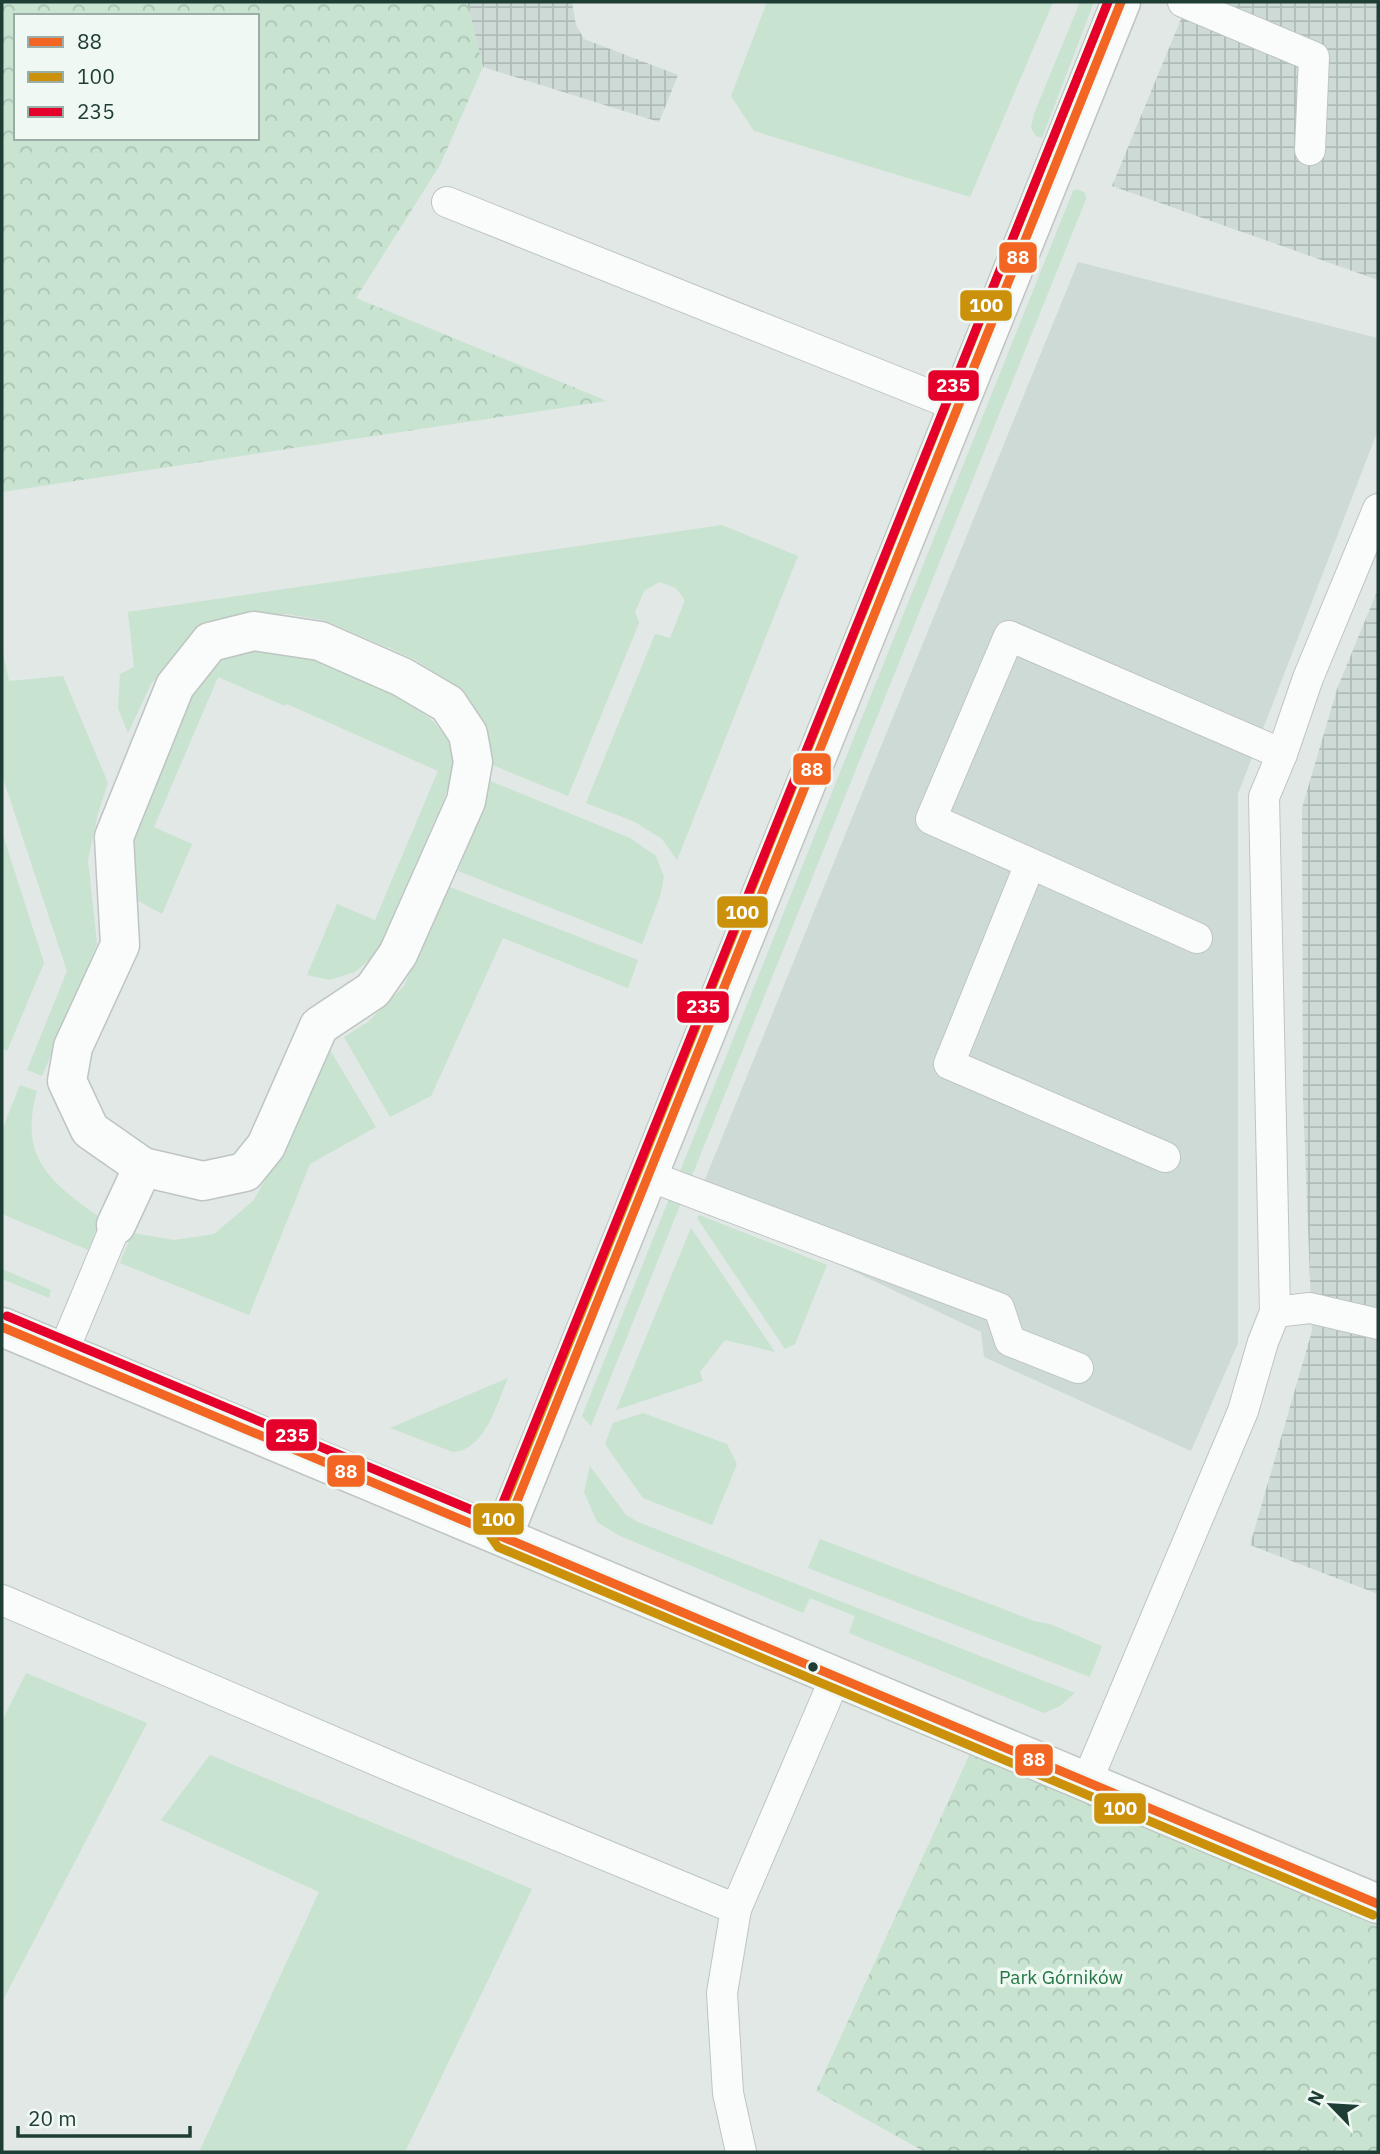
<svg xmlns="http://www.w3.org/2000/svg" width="1380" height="2154" font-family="'IBM Plex Sans',sans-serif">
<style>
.built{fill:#cedad5}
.industrial{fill:url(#industrial-grid)}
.green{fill:#c8e3d0}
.forest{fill:url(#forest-crowns);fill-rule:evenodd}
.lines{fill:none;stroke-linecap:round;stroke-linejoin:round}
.service-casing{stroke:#bec5c2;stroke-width:32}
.pedestrian-casing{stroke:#bec5c2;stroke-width:41}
.minor-casing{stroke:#bec5c2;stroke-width:41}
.service{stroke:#fafcfb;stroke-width:30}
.pedestrian{stroke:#fafcfb;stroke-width:38}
.minor{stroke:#fafcfb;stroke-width:38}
.bus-1-casing{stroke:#eff8f3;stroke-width:14}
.bus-2-casing{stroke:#eff8f3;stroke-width:14}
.bus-3-casing{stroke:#eff8f3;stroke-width:14}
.bus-1{stroke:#f26522;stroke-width:9}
.bus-2{stroke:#cc910a;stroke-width:9}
.bus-3{stroke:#e4002b;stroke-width:9}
.bus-dot{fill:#1e3d34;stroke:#eff8f3;stroke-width:2.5}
.labels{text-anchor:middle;stroke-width:7;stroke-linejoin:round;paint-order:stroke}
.park-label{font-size:19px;fill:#247743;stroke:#eff8f3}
.line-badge{stroke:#eff8f3;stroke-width:2.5}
.badge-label{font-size:19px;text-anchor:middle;font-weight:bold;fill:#fff}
</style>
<defs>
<pattern id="industrial-grid" width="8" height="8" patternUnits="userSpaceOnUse" patternTransform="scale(1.75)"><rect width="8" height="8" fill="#cedad5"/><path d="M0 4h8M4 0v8" fill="none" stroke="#b0bcb7"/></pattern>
<pattern id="forest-crowns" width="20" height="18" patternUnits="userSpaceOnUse" patternTransform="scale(1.75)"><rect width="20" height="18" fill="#c8e3d0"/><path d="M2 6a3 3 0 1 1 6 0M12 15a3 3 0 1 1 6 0" fill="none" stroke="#abc4b3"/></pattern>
</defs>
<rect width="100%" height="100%" fill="#e1e8e5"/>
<path class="built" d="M1078 262 1378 338V430L1238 794V1343L1191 1451 984 1357 981 1332 834 1262 693 1209Z"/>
<g class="industrial">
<path d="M467 2H572L576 25 584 39 678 75 659 122 483 67Z"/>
<path d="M1188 2H1378V280L1112 186Z"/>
<path d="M1378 589V1594L1250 1545 1312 1331 1303 1098 1302 808 1337 689Z"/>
</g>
<g class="green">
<path d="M767 2H1053L970 197 754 131 731 96Z"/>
<path d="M1080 2H1094L1042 138 1036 136 1031 128 1034 114Z"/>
<path d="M1077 189 1085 193 1086 199 591 1426 582 1416 1073 191Z"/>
<path d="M722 525 798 556 677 860 662 839 635 822 586 803 655 634 670 638 685 600 676 588 659 582 644 591 635 612 639 623 568 796 490 764 486 726 458 687 414 659 323 620 287 614 236 615 187 642 151 684 128 733 118 708 120 674 134 667 128 612Z"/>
<path d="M2 648 9 681 63 676 108 783 98 813 88 860 97 944 42 1076 27 1070 67 971 2 775Z"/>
<path d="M242 649 317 659 400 696 434 722 451 744 456 764 445 797 376 954 355 972 330 980 307 975 337 904 375 920 438 771 287 704 285 706 218 677 154 827 192 844 162 914 135 899 126 849 202 670 218 655Z"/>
<path d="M488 780 630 838 656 856 664 877 660 896 642 944 458 871 484 805Z"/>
<path d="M2 832 44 963 7 1051 2 1048Z"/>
<path d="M450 887 638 960 628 988 503 938 431 1096 390 1117 344 1037 368 1022 404 986Z"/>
<path d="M330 1050 376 1127 310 1164 249 1315 120 1263 132 1233 174 1240 214 1234 253 1201 284 1148Z"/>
<path d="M20 1085 37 1091C18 1158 51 1183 101 1218L88 1250 2 1214V1130Z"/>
<path d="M699 1215 827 1265 795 1344 785 1349 697 1218Z"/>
<path d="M691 1228 775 1352 725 1340 700 1372 703 1381 616 1410Z"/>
<path d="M2 1269 51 1290 49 1298 2 1279Z"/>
<path d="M508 1378C497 1402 486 1450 453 1452L390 1428Z"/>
<path d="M643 1413 727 1444 737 1464 712 1525 643 1498 605 1444 613 1423Z"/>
<path d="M590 1466 626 1515 638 1522 1075 1693 1060 1706 1044 1713 849 1633 855 1616 810 1598 803 1613 618 1535 597 1522 584 1492Z"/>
<path d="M820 1539 1034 1621 1050 1624 1102 1646 1090 1677 808 1568Z"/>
<path d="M26 1673 147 1723 2 2002V1721Z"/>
<path d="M210 1755 532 1889 405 2152H199L319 1892 161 1820Z"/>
</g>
<g class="forest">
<path d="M2 2H467L483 67 440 165 356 298 607 401 2 492ZM16 16H257V138H16Z"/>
<path d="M973 1747 1378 1927V2152H925L816 2091Z"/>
</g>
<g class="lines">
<defs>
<g id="service">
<path d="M1183 2 1314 57 1310 150"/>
<path d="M447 202 957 406"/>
<path d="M1030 864 949 1064 1165 1157"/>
<path d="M1197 938 931 819 1009 636 1282 754"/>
<path d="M649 1176 999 1308 1010 1341 1078 1368"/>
<path d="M1275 1312 1310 1308 1378 1324"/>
<path d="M63 1352 116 1225"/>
<path d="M2 1600 404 1772 736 1909 836 1676"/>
<path d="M1087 1781 1243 1411 1263 1342 1275 1312 1264 797 1282 754 1308 678 1378 509"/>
<path d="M736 1909 722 1993 728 2093 741 2152"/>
</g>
<path id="pedestrian" d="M116 1225 143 1167 90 1130 67 1081 73 1047 120 945 114 837 175 686 210 642 254 631 320 641 402 677 448 704 468 734 473 762 466 801 398 954 373 990 319 1026 266 1146 245 1172 203 1181 143 1167"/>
<g id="minor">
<path d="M2 1327 1378 1904"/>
<path d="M503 1536 1121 2"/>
</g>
</defs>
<use href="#service" class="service-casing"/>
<use href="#pedestrian" class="pedestrian-casing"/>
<use href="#minor" class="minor-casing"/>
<use href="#service" class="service"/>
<use href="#pedestrian" class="pedestrian"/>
<use href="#minor" class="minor"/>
<defs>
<g id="bus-1">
<path d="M2 1327 1378 1904"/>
<path d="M503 1536 1121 2"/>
</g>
<path id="bus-2" d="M1108 2 491 1537 498 1547 1373 1915"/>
<path id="bus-3" d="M7 1316 496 1520 1108 2"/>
</defs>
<use href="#bus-1" class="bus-1-casing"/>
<use href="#bus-2" class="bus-2-casing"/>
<use href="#bus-3" class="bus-3-casing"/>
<use href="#bus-1" class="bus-1"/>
<use href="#bus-2" class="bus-2"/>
<use href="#bus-3" class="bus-3"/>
</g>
<circle class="bus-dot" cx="813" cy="1667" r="6"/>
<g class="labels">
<g class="park-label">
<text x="1061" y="1984">Park Górników</text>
</g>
</g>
<g class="line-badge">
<rect x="998" y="241" width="40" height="33" rx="7" fill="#f26522"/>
<rect x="959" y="289" width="54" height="33" rx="7" fill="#cc910a"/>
<rect x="927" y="369" width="53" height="33" rx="7" fill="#e4002b"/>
<rect x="792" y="752" width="40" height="34" rx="7" fill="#f26522"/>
<rect x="716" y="895" width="53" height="34" rx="7" fill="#cc910a"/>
<rect x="676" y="990" width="54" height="34" rx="7" fill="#e4002b"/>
<rect x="265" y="1418" width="53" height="34" rx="7" fill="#e4002b"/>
<rect x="326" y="1454" width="40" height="34" rx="7" fill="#f26522"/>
<rect x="472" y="1502" width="53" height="34" rx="7" fill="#cc910a"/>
<rect x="1014" y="1743" width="40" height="34" rx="7" fill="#f26522"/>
<rect x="1093" y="1792" width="54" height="33" rx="7" fill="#cc910a"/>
</g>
<g class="badge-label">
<text x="1018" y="264">88</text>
<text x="986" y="312">100</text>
<text x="953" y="392">235</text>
<text x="812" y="776">88</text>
<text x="742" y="919">100</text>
<text x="703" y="1013">235</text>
<text x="292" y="1442">235</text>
<text x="346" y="1478">88</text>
<text x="498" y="1526">100</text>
<text x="1034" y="1766">88</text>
<text x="1120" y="1815">100</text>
</g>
<rect width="1380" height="2154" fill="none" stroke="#1e3d34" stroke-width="7"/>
<rect x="14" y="14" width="245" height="126" fill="#eff8f3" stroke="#9bada7" stroke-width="2"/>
<rect x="28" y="37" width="35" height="10" fill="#f26522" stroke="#9bada7" stroke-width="2"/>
<text x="77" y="49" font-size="21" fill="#1e3d34">88</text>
<rect x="28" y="72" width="35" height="10" fill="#cc910a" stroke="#9bada7" stroke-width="2"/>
<text x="77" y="84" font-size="21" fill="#1e3d34">100</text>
<rect x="28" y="107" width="35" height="10" fill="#e4002b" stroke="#9bada7" stroke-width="2"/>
<text x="77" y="119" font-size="21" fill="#1e3d34">235</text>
<g transform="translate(1331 2105) rotate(295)" stroke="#eff8f3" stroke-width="5" paint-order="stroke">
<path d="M0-5L12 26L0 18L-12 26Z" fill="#1e3d34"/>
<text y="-10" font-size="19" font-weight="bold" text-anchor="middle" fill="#1e3d34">N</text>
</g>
<path d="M18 2126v10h172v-10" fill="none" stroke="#1e3d34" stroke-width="3.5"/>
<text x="28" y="2126" font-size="21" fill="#1e3d34" stroke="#eff8f3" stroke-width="5" paint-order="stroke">20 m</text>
</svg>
